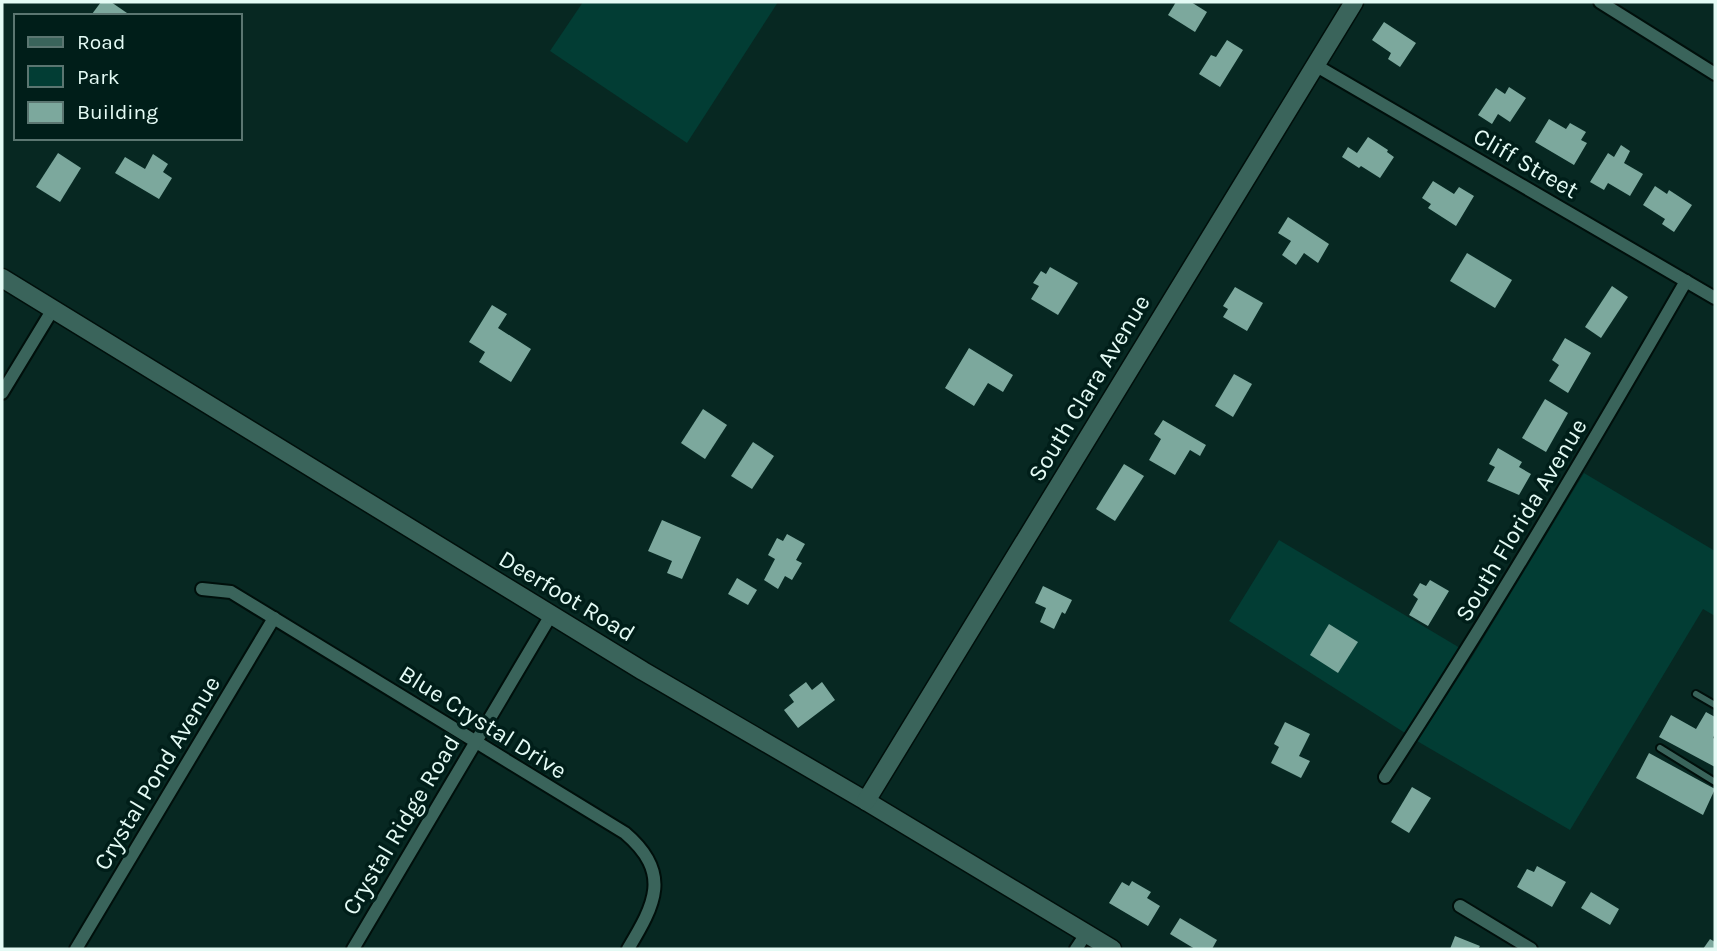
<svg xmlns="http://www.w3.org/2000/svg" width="1717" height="951" font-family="Karla,sans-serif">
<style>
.green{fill:#023d34}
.building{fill:#7ca89d}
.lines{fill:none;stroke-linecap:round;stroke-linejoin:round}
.lane-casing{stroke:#000f0b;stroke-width:10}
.street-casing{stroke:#000f0b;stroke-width:16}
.secondary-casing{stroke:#000f0b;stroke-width:21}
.lane{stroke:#3a645b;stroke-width:6}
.street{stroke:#3a645b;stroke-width:12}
.secondary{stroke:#3a645b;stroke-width:18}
.labels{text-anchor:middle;stroke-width:7;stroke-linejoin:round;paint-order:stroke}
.street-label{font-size:24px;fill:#e4fbf5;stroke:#001e19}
</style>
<rect width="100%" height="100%" fill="#072822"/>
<g class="green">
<path d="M583 2H778L687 143 550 51Z"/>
<path d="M1584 473 1715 551V616L1703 609 1570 830 1417 741 1472 657Z"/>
<path d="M1279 540 1460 648 1405 733 1229 621Z"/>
</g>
<g class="building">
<path d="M101 2H111L127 13 125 16H95L92 14Z"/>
<path d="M1176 2H1191L1207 12 1195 32 1168 15Z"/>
<path d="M1384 22 1416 43 1400 67 1388 59 1391 53 1372 40Z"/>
<path d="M1227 40 1243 50 1220 87 1199 74 1211 55 1216 57Z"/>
<path d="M1509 87 1526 98 1510 122 1498 114 1492 124 1478 115 1496 88 1505 94Z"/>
<path d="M1549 119 1566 129 1570 123 1586 132 1581 140 1587 143 1574 165 1535 142Z"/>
<path d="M1368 137 1388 150 1387 152 1394 157 1380 178 1361 166 1359 168 1342 157 1348 147 1357 153Z"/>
<path d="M1621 145 1630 151 1624 163 1643 174 1630 196 1608 183 1604 190 1590 182 1608 153 1614 157Z"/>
<path d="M58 153 81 168 60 202 36 187Z"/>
<path d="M153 154 168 164 163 172 172 178 159 199 115 173 125 157 145 169Z"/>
<path d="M1433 181 1454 194 1459 187 1474 196 1456 226 1428 208 1431 204 1422 198Z"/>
<path d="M1655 186 1667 194 1669 190 1692 205 1674 232 1662 224 1665 219 1643 205Z"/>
<path d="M1288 217 1329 244 1318 263 1304 253 1296 265 1282 255 1291 241 1278 233Z"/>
<path d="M1467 253 1512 280 1495 308 1450 281Z"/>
<path d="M1050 267 1078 283 1058 315 1031 299 1039 286 1033 283 1041 271 1046 274Z"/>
<path d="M1612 286 1628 297 1601 338 1585 327Z"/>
<path d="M1235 287 1263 303 1247 331 1223 317 1228 309 1223 306Z"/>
<path d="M492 305 507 314 498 328 531 349 511 382 479 362 485 352 469 342Z"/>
<path d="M1565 338 1591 353 1568 393 1549 381 1559 365 1552 360Z"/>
<path d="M969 348 1013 375 1003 392 988 383 974 406 945 388Z"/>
<path d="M1234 374 1252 384 1233 417 1215 406Z"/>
<path d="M1545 399 1568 413 1546 452 1522 438Z"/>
<path d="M703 409 727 425 705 459 681 443Z"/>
<path d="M1163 420 1206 445 1200 456 1190 450 1175 475 1149 460 1161 439 1154 434Z"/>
<path d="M753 442 774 456 752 489 731 476Z"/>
<path d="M1498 448 1522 462 1519 467 1531 474 1519 495 1487 481 1495 467 1489 464Z"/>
<path d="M1124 464 1144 476 1115 521 1096 509Z"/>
<path d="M662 520 701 537 682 579 667 573 672 561 648 551Z"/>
<path d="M787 534 805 544 796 560 802 563 792 580 785 576 778 589 764 580 775 559 768 555 777 538 783 541Z"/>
<path d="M737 578 757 590 748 605 728 594Z"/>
<path d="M1430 580 1449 591 1428 626 1409 615 1418 599 1413 595 1420 583 1426 586Z"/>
<path d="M1043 586 1072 600 1065 614 1062 612 1054 629 1040 622 1046 608 1035 603Z"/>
<path d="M1329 624 1358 642 1338 673 1310 655Z"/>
<path d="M806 682 812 690 822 682 835 700 798 728 784 710 794 702 789 695Z"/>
<path d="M1706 712 1715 717V733L1713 738 1715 739V767L1659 737 1671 715 1696 729Z"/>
<path d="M1285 722 1310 734 1299 756 1310 761 1301 778 1271 763 1279 747 1274 744Z"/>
<path d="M1649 753 1715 789 1703 815 1636 778Z"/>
<path d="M1412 787 1431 798 1409 833 1391 822Z"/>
<path d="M1537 866 1566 882 1552 907 1517 887 1527 869 1534 872Z"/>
<path d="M1132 881 1151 892 1147 898 1160 906 1148 926 1109 903 1122 882 1129 886Z"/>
<path d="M1591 892 1619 909 1610 925 1581 908Z"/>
<path d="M1180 918 1217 940 1212 949H1195L1170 934Z"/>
<path d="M1455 936 1480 946 1478 949H1450Z"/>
<path d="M1710 939 1715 942V949H1703Z"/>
</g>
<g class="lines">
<defs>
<g id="lane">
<path d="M1696 694 1715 705"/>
<path d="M1660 748 1715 782"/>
</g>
<g id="street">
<path d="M1600 2 1715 74"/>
<path d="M1315 65 1715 298"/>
<path d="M2 393 53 309"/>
<path d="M202 589 231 592 625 833C672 873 655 904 628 949"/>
<path d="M1385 777C1491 615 1589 449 1686 281"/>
<path d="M1460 906 1531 949"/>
<path d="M76 949 274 618"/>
<path d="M353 949 551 615"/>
<path d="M1076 949 1086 934"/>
</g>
<g id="secondary">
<path d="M2 278 643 671 866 801 1112 949"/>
<path d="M866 801 1354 2"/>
</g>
</defs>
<use href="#lane" class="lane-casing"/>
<use href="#street" class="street-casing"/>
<use href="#secondary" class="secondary-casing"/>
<use href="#lane" class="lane"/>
<use href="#street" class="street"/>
<use href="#secondary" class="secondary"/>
</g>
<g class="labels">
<g class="street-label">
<text transform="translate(1526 163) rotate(30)" y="8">Cliff Street</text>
<text transform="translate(1089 388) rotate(-59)" y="8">South Clara Avenue</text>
<text transform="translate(1521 520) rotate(-59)" y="8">South Florida Avenue</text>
<text transform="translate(567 596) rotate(31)" y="8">Deerfoot Road</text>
<text transform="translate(483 722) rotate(32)" y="8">Blue Crystal Drive</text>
<text transform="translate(157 773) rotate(-59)" y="8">Crystal Pond Avenue</text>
<text transform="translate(401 825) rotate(-59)" y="8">Crystal Ridge Road</text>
</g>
</g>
<rect width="1717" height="951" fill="none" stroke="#e4fbf5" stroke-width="7"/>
<rect x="14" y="14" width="228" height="126" fill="#001e19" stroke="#5b7671" stroke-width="2"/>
<rect x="28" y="37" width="35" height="10" fill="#3a645b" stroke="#5b7671" stroke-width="2"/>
<text x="77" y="49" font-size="21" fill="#e4fbf5">Road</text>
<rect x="28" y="66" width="35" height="21" fill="#023d34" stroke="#5b7671" stroke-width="2"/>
<text x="77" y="84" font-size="21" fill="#e4fbf5">Park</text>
<rect x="28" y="102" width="35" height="21" fill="#7ca89d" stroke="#5b7671" stroke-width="2"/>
<text x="77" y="119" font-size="21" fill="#e4fbf5">Building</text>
</svg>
